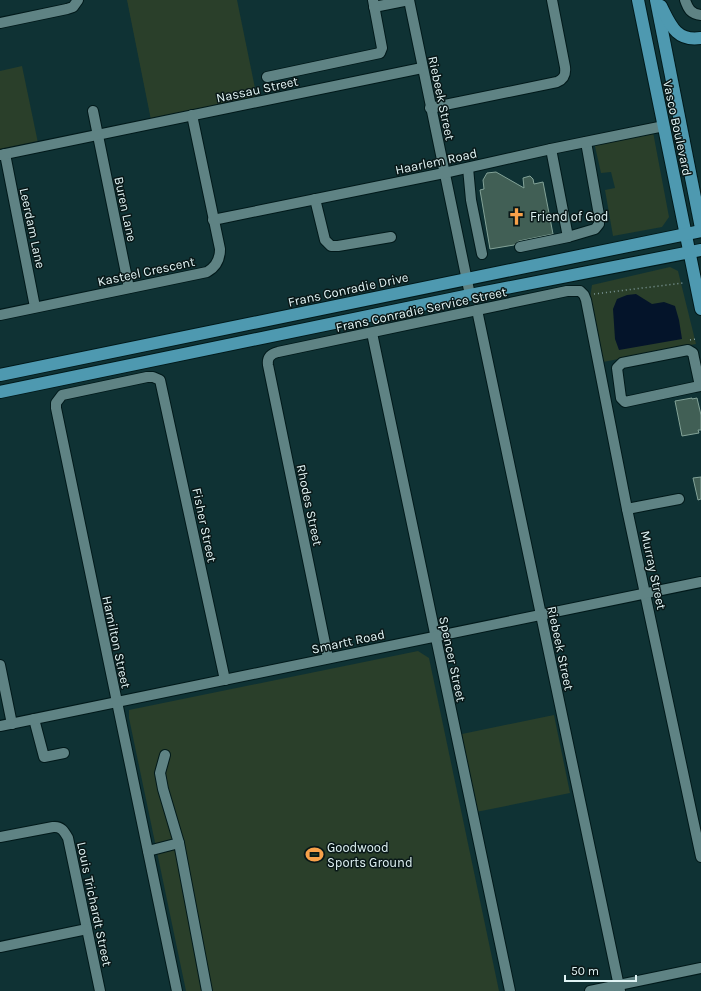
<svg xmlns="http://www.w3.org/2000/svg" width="701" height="991" font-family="Karla,sans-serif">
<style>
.green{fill:#2a3f2a}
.water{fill:#04142a}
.building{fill:#415f55;stroke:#83a398}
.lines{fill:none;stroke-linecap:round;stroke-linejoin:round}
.minor-casing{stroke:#01191a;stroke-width:12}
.major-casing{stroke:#01191a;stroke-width:14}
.path{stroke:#819c9d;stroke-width:1.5;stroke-dasharray:1 3;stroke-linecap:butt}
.minor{stroke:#5f8384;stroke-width:10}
.major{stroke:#4e99b0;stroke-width:12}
.labels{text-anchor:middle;stroke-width:3;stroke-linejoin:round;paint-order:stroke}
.street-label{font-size:13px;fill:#e1f4f5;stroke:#091818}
.poi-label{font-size:13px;fill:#e1f4f5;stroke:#091818;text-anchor:start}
</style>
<rect width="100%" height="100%" fill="#0f3234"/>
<g class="green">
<path d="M127 0H237L257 98 151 120Z"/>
<path d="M22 66 38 143 0 150V71Z"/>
<path d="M653 132 669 217 662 227 613 236 605 190 615 188 611 172 601 173 594 142Z"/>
<path d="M670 267 678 271 696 344 603 362 590 298 592 285Z"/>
<path d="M418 651 429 658 499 991H186L129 718V710Z"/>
<path d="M554 715 570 793 476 812 462 734Z"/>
</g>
<path class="water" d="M636 294 652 304 664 302 675 306 679 320 682 339 619 350 615 339 613 309 617 299 627 295Z"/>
<g class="building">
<path d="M496 172 524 188 523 178 530 176 533 179 534 184 543 182 553 234 519 241 514 245 490 249 480 190 484 189 483 180 487 173Z"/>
<path d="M692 398V399L697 398 701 415V430H698L699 433 682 436 675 401Z"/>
<path d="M701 477V499L698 500 693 478Z"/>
</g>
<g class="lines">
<defs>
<g id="minor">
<path d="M409 0 470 295"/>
<path d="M685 0C688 9 691 14 701 15"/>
<path d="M374 7 409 0"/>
<path d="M0 23 67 9 73 7 78 0"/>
<path d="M267 77 380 53 382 48 373 0"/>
<path d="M430 108 557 82C564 79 566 75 565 67L552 0"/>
<path d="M93 111 129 288"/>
<path d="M551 149 568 237 595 229 599 224V215L586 142"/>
<path d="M5 154 35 307"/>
<path d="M0 155 422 68"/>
<path d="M468 168 471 200 482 254"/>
<path d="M315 199 325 240 331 246H338L391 237"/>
<path d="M213 220 444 173 551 149 664 126"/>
<path d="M520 247 568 237"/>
<path d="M477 310 620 991"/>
<path d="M0 315 207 272C216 267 220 260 220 249L192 115"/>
<path d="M372 333 510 991"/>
<path d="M700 386 694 358 693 353 688 350 622 363 617 368 621 398 625 402 695 387 701 386"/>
<path d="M627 509 679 499"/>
<path d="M328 658 268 365C267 358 270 354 278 352L567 291H580L584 295 586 300 627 509 701 857"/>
<path d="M0 665 12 724"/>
<path d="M34 719 44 757 64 753"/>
<path d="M0 726 701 582"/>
<path d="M0 837 53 827C61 826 64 831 68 838L100 991"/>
<path d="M179 843 207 991"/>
<path d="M148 851 179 843 163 789 160 773 165 755"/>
<path d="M0 947 87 929"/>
<path d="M177 991 56 408V403L62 395 147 377H153L160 380 225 680"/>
<path d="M590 991 701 968"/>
</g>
<g id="major">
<path d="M638 0 701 309"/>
<path d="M656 0 701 228"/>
<path d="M661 6C670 24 676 42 701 38"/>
<path d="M0 375 701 231"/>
<path d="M0 392 470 295 701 250"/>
</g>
</defs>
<use href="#minor" class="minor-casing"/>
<use href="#major" class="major-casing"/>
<g class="path">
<path d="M594 294 683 283"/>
<path d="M690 340 696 339"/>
</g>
<use href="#minor" class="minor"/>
<use href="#major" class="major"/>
</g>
<defs>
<symbol id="church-bare" viewBox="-9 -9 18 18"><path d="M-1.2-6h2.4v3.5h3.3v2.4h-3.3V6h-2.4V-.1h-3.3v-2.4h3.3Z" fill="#f8a14a" stroke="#091818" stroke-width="2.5" paint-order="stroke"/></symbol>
<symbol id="stadium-bare" viewBox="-9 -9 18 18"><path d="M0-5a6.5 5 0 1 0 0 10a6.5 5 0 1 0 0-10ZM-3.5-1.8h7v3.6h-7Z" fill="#f8a14a" stroke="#091818" stroke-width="2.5" paint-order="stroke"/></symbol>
</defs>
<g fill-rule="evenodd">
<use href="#church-bare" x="504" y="204" width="25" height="25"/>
<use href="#stadium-bare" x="302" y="842" width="25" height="25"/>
</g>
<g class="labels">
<g class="street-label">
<text transform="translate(257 89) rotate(-12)" y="5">Nassau Street</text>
<text transform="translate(442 98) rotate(78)" y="5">Riebeek Street</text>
<text transform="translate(678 128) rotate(78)" y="5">Vasco Boulevard</text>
<text transform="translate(436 161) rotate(-12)" y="5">Haarlem Road</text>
<text transform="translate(126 209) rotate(78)" y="5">Buren Lane</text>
<text transform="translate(33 228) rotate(78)" y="5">Leerdam Lane</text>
<text transform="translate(146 271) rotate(-12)" y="5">Kasteel Crescent</text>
<text transform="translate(348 289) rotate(-12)" y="5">Frans Conradie Drive</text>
<text transform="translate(421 309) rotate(-12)" y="5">Frans Conradie Service Street</text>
<text transform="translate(310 505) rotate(78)" y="5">Rhodes Street</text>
<text transform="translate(205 525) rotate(78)" y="5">Fisher Street</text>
<text transform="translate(654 570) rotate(78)" y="5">Murray Street</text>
<text transform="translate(348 641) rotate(-12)" y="5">Smartt Road</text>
<text transform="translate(117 642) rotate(78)" y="5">Hamilton Street</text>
<text transform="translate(561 648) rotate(78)" y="5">Riebeek Street</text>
<text transform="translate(453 659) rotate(78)" y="5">Spencer Street</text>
<text transform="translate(95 904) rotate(78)" y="5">Louis Trichardt Street</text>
</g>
<g class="poi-label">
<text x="530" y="221">Friend of God</text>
<text x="327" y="852">Goodwood<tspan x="327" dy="15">Sports Ground</tspan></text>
</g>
</g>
<path d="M565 975v6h71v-6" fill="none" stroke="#e1f4f5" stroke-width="2"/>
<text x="571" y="975" font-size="12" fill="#e1f4f5" stroke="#091818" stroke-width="3" paint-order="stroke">50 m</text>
</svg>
